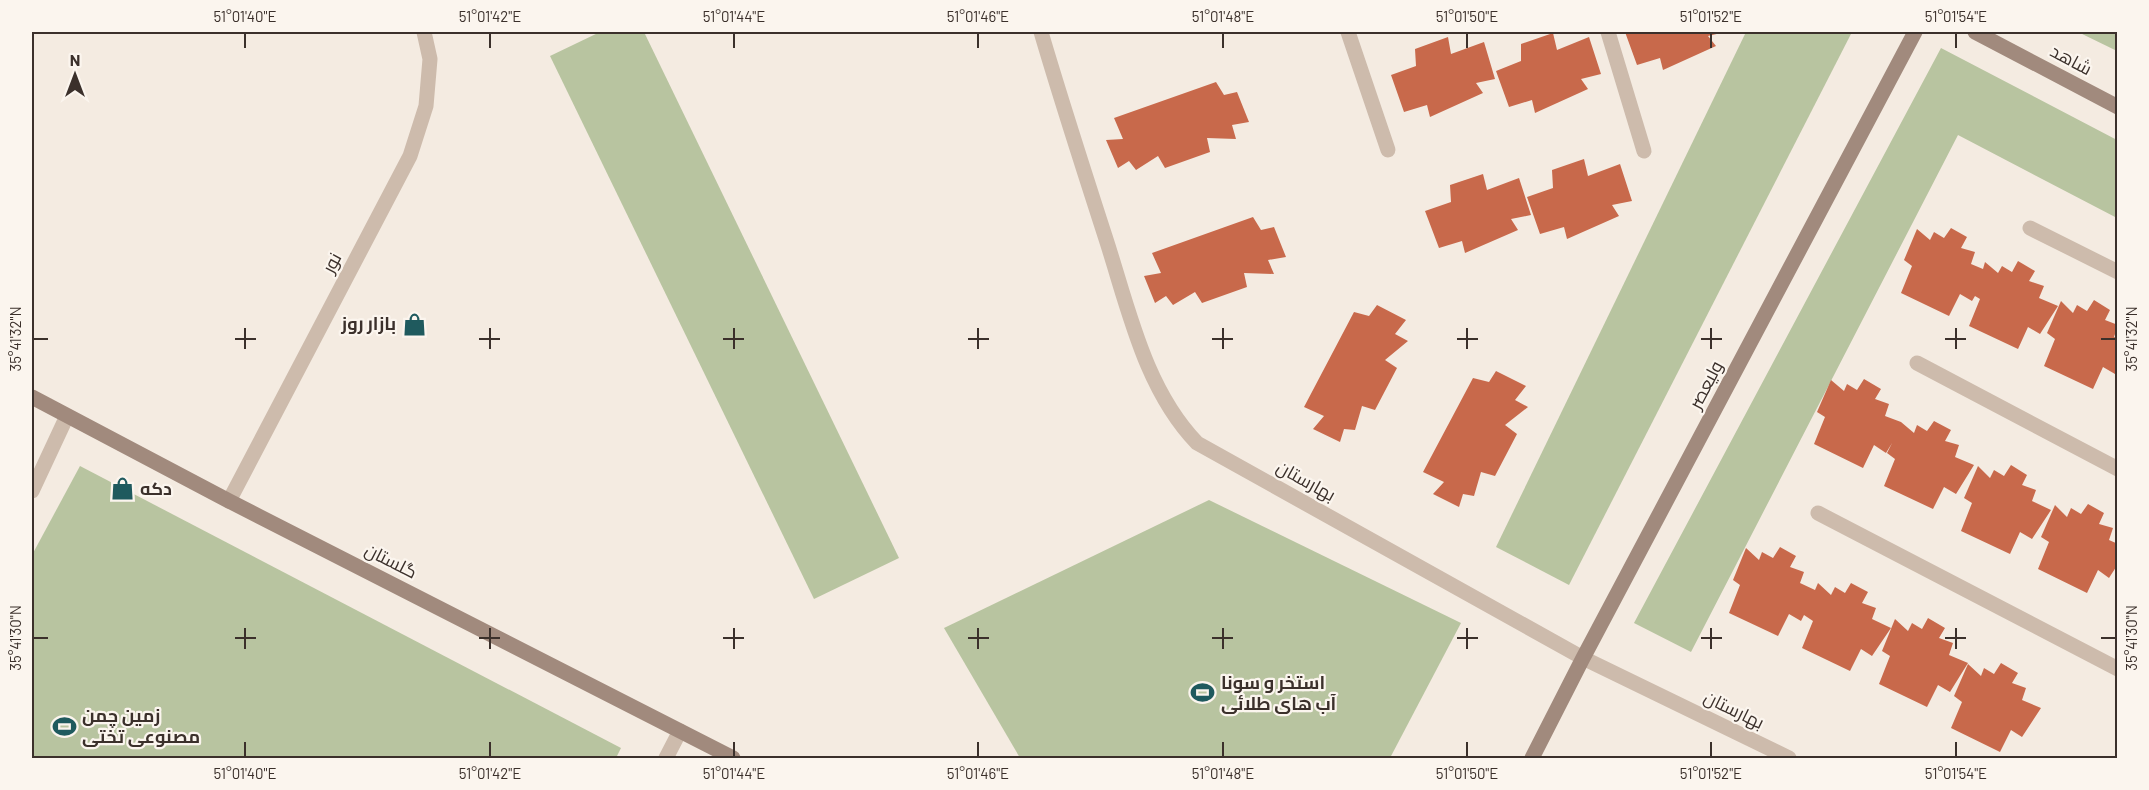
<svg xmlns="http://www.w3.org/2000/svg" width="2149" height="790" font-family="Barlow,Cairo,sans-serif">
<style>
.green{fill:#b8c4a0}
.building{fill:#c8694b}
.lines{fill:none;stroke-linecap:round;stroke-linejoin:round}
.lane{stroke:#cdbbac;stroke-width:15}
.street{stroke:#cdbbac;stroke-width:15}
.secondary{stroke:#a18a7d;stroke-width:15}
.ticks{fill:none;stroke:#3b302b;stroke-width:2}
.labels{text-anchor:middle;stroke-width:4.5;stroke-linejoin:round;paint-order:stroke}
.street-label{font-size:18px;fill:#3b302b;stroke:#fbf5ee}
.poi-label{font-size:18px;font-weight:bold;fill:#3b302b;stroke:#fbf5ee;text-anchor:start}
.neatline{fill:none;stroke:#3b302b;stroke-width:2}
.ticks-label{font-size:15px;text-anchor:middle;fill:#3b302b}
</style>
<rect width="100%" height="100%" fill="#f4ebe1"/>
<g class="green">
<path d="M600 32H644L899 558 814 599 550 56Z"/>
<path d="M1746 32H1852L1569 585 1496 547Z"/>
<path d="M2078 32H2117V51Z"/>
<path d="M1941 48 2117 140V218L1958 135 1691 652 1634 623Z"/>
<path d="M80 466 621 748 616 758H32V555Z"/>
<path d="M1209 500 1461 623 1390 758H1020L944 628Z"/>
</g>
<g class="building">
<path d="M1625 32H1725L1708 36 1716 46 1663 70 1660 58 1637 65Z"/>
<path d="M1553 33 1557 50 1589 37 1601 74 1581 79 1588 89 1535 113 1532 100 1509 107 1496 71 1521 61V44Z"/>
<path d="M1448 37 1451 54 1484 42 1495 79 1476 83 1483 93 1430 117 1427 105 1404 112 1391 75 1416 66 1415 49Z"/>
<path d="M1216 82 1224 95 1237 92 1249 122 1232 125 1236 139 1207 138 1210 152 1165 168 1158 156 1136 170 1129 161 1118 168 1106 140 1123 139 1114 118Z"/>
<path d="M1584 159 1588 176 1620 164 1632 201 1612 205 1619 216 1567 239 1564 227 1540 234 1527 197 1553 188 1552 170Z"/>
<path d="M1483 174 1487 190 1519 178 1531 215 1511 219 1518 230 1465 253 1462 241 1439 248 1425 211 1451 202 1450 185Z"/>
<path d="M1253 217 1261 230 1274 227 1286 257 1268 260 1274 274 1244 273 1247 287 1202 303 1195 292 1173 305 1166 296 1155 303 1144 276 1161 273 1152 253Z"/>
<path d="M1951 228 1967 237 1961 248 1975 252 1971 264 1983 269 1985 262 1998 273 2002 266 2012 272 2018 261 2035 271 2029 281 2044 286 2039 298 2058 306 2040 334 2028 327 2018 349 1969 326 1980 299 1975 296 1972 301 1960 294 1949 316 1901 293 1912 266 1904 260 1917 229 1930 240 1934 232 1944 238Z"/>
<path d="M2094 300 2110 310 2105 320 2118 325 2114 337 2118 338V369L2115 374 2103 367 2093 389 2044 366 2055 339 2047 333 2061 301 2073 313 2077 305 2087 311Z"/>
<path d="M1377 305 1406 320 1395 334 1408 341 1385 360 1397 368 1375 410 1362 406 1355 430 1344 429 1340 442 1313 429 1324 416 1304 407 1354 312 1369 316Z"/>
<path d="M1496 371 1526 386 1515 400 1528 407 1505 425 1517 434 1495 476 1481 472 1474 496 1463 494 1459 507 1433 494 1444 482 1423 472 1473 378 1489 382Z"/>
<path d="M1864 379 1881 389 1875 399 1889 404 1885 416 1901 422 1914 433 1917 425 1927 431 1934 421 1951 430 1945 441 1959 445 1955 457 1974 465 1956 494 1944 487 1933 509 1884 486 1895 459 1887 453 1892 443 1886 453 1874 445 1863 468 1814 444 1825 417 1817 412 1831 380 1844 391 1847 384 1857 390Z"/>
<path d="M2011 465 2027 475 2022 485 2036 490 2032 501 2051 510 2032 539 2020 532 2010 554 1961 531 1972 503 1964 498 1978 466 1990 478 1994 470 2004 476Z"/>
<path d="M2088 504 2104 513 2099 524 2113 528 2109 540 2118 544V564L2109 578 2098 570 2087 593 2038 569 2049 542 2041 537 2055 505 2067 517 2071 508 2081 514Z"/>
<path d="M1780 547 1796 556 1790 567 1804 572 1800 583 1815 590 1818 583 1831 595 1835 587 1845 593 1851 583 1868 592 1862 603 1876 608 1872 619 1891 628 1872 656 1861 649 1850 671 1802 648 1813 621 1804 615 1801 621 1789 614 1778 636 1729 613 1740 585 1733 580 1746 548 1759 560 1762 552 1773 558Z"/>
<path d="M1928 618 1945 628 1939 638 1953 643 1949 655 1968 663 1950 692 1938 685 1927 707 1879 684 1890 656 1882 651 1895 619 1908 631 1912 623 1922 629Z"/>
<path d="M2001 663 2018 673 2012 683 2026 688 2022 700 2041 708 2022 737 2011 730 2000 752 1951 728 1962 702 1954 696 1968 664 1981 676 1984 668 1994 674Z"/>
</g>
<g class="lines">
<g class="lane">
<path d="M2030 228 2118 272"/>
<path d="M1917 363 2118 469"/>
<path d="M1818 513 2118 669"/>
</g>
<g class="street">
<path d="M1041 32C1061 100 1083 168 1105 236 1128 306 1144 388 1197 443L1583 658 1789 758"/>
<path d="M1348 32 1388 150"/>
<path d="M1608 32 1644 151"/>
<path d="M32 491 67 416"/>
<path d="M229 501 410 156 426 106 430 59 424 32"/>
<path d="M666 758 680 731"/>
</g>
<g class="secondary">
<path d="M1975 32 2118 107"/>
<path d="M32 397 229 501 733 758"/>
<path d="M1532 758 1583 658 1915 32"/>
</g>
</g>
<path class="ticks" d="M245 33V48M490 33V48M734 33V48M978 33V48M1223 33V48M1467 33V48M1711 33V48M1956 33V48M245 328V349M490 328V349M734 328V349M978 328V349M1223 328V349M1467 328V349M1711 328V349M1956 328V349M33 339H48M235 339H256M479 339H500M723 339H744M968 339H989M1212 339H1233M1457 339H1478M1701 339H1722M1945 339H1966M2101 339H2116M245 628V649M490 628V649M734 628V649M978 628V649M1223 628V649M1467 628V649M1711 628V649M1956 628V649M33 638H48M235 638H256M479 638H500M723 638H744M968 638H989M1212 638H1233M1457 638H1478M1701 638H1722M1945 638H1966M2101 638H2116M245 742V757M490 742V757M734 742V757M978 742V757M1223 742V757M1467 742V757M1711 742V757M1956 742V757"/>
<defs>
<symbol id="shop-bare" viewBox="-9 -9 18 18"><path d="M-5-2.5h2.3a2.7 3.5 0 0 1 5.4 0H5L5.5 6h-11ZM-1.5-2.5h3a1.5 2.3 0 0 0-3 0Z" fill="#1f5a5e" stroke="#fbf5ee" stroke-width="2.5" paint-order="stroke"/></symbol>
<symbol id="stadium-bare" viewBox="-9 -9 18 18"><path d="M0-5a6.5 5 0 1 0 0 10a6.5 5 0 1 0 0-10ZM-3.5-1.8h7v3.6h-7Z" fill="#1f5a5e" stroke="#fbf5ee" stroke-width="2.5" paint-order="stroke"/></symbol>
</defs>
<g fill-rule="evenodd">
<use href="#shop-bare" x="398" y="308" width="33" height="33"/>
<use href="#shop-bare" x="106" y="472" width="33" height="33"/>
<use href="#stadium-bare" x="1186" y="676" width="33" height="33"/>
<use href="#stadium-bare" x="48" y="710" width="33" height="33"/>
</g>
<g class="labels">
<g class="street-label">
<text transform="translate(2071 60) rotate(28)" y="6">شاهد</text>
<text transform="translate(332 263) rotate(-62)" y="6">نور</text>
<text transform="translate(1706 385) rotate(-62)" y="6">ولیعصر</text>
<text transform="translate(1306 481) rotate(29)" y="6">بهارستان</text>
<text transform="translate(391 561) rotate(27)" y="6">گلستان</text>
<text transform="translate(1734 710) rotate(26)" y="6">بهارستان</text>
</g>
<g class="poi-label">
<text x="396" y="330" text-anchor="end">بازار روز</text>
<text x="140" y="495">دکه</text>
<text x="1221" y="689">استخر و سونا<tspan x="1221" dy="21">آب های طلائی</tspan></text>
<text x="82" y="722">زمین چمن<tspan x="82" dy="21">مصنوعی تختی</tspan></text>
</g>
</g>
<rect width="2149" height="790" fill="none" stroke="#fbf5ee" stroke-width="66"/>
<g transform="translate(75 75)" stroke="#fbf5ee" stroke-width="4.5" paint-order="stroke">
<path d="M0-4.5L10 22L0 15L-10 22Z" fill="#3b302b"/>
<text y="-9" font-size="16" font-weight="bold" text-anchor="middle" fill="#3b302b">N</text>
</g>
<rect x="33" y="33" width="2083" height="724" class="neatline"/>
<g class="ticks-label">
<text x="245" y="22">51°01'40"E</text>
<text x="490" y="22">51°01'42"E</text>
<text x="734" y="22">51°01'44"E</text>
<text x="978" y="22">51°01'46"E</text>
<text x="1223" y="22">51°01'48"E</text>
<text x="1467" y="22">51°01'50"E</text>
<text x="1711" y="22">51°01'52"E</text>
<text x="1956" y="22">51°01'54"E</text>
<text transform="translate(16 339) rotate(-90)" y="5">35°41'32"N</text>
<text transform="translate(2132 339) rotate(-90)" y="5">35°41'32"N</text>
<text transform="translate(16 638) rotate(-90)" y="5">35°41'30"N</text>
<text transform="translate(2132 638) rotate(-90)" y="5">35°41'30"N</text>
<text x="245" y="779">51°01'40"E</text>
<text x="490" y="779">51°01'42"E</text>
<text x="734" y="779">51°01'44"E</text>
<text x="978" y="779">51°01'46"E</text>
<text x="1223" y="779">51°01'48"E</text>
<text x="1467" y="779">51°01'50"E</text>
<text x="1711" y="779">51°01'52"E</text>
<text x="1956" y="779">51°01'54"E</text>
</g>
</svg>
